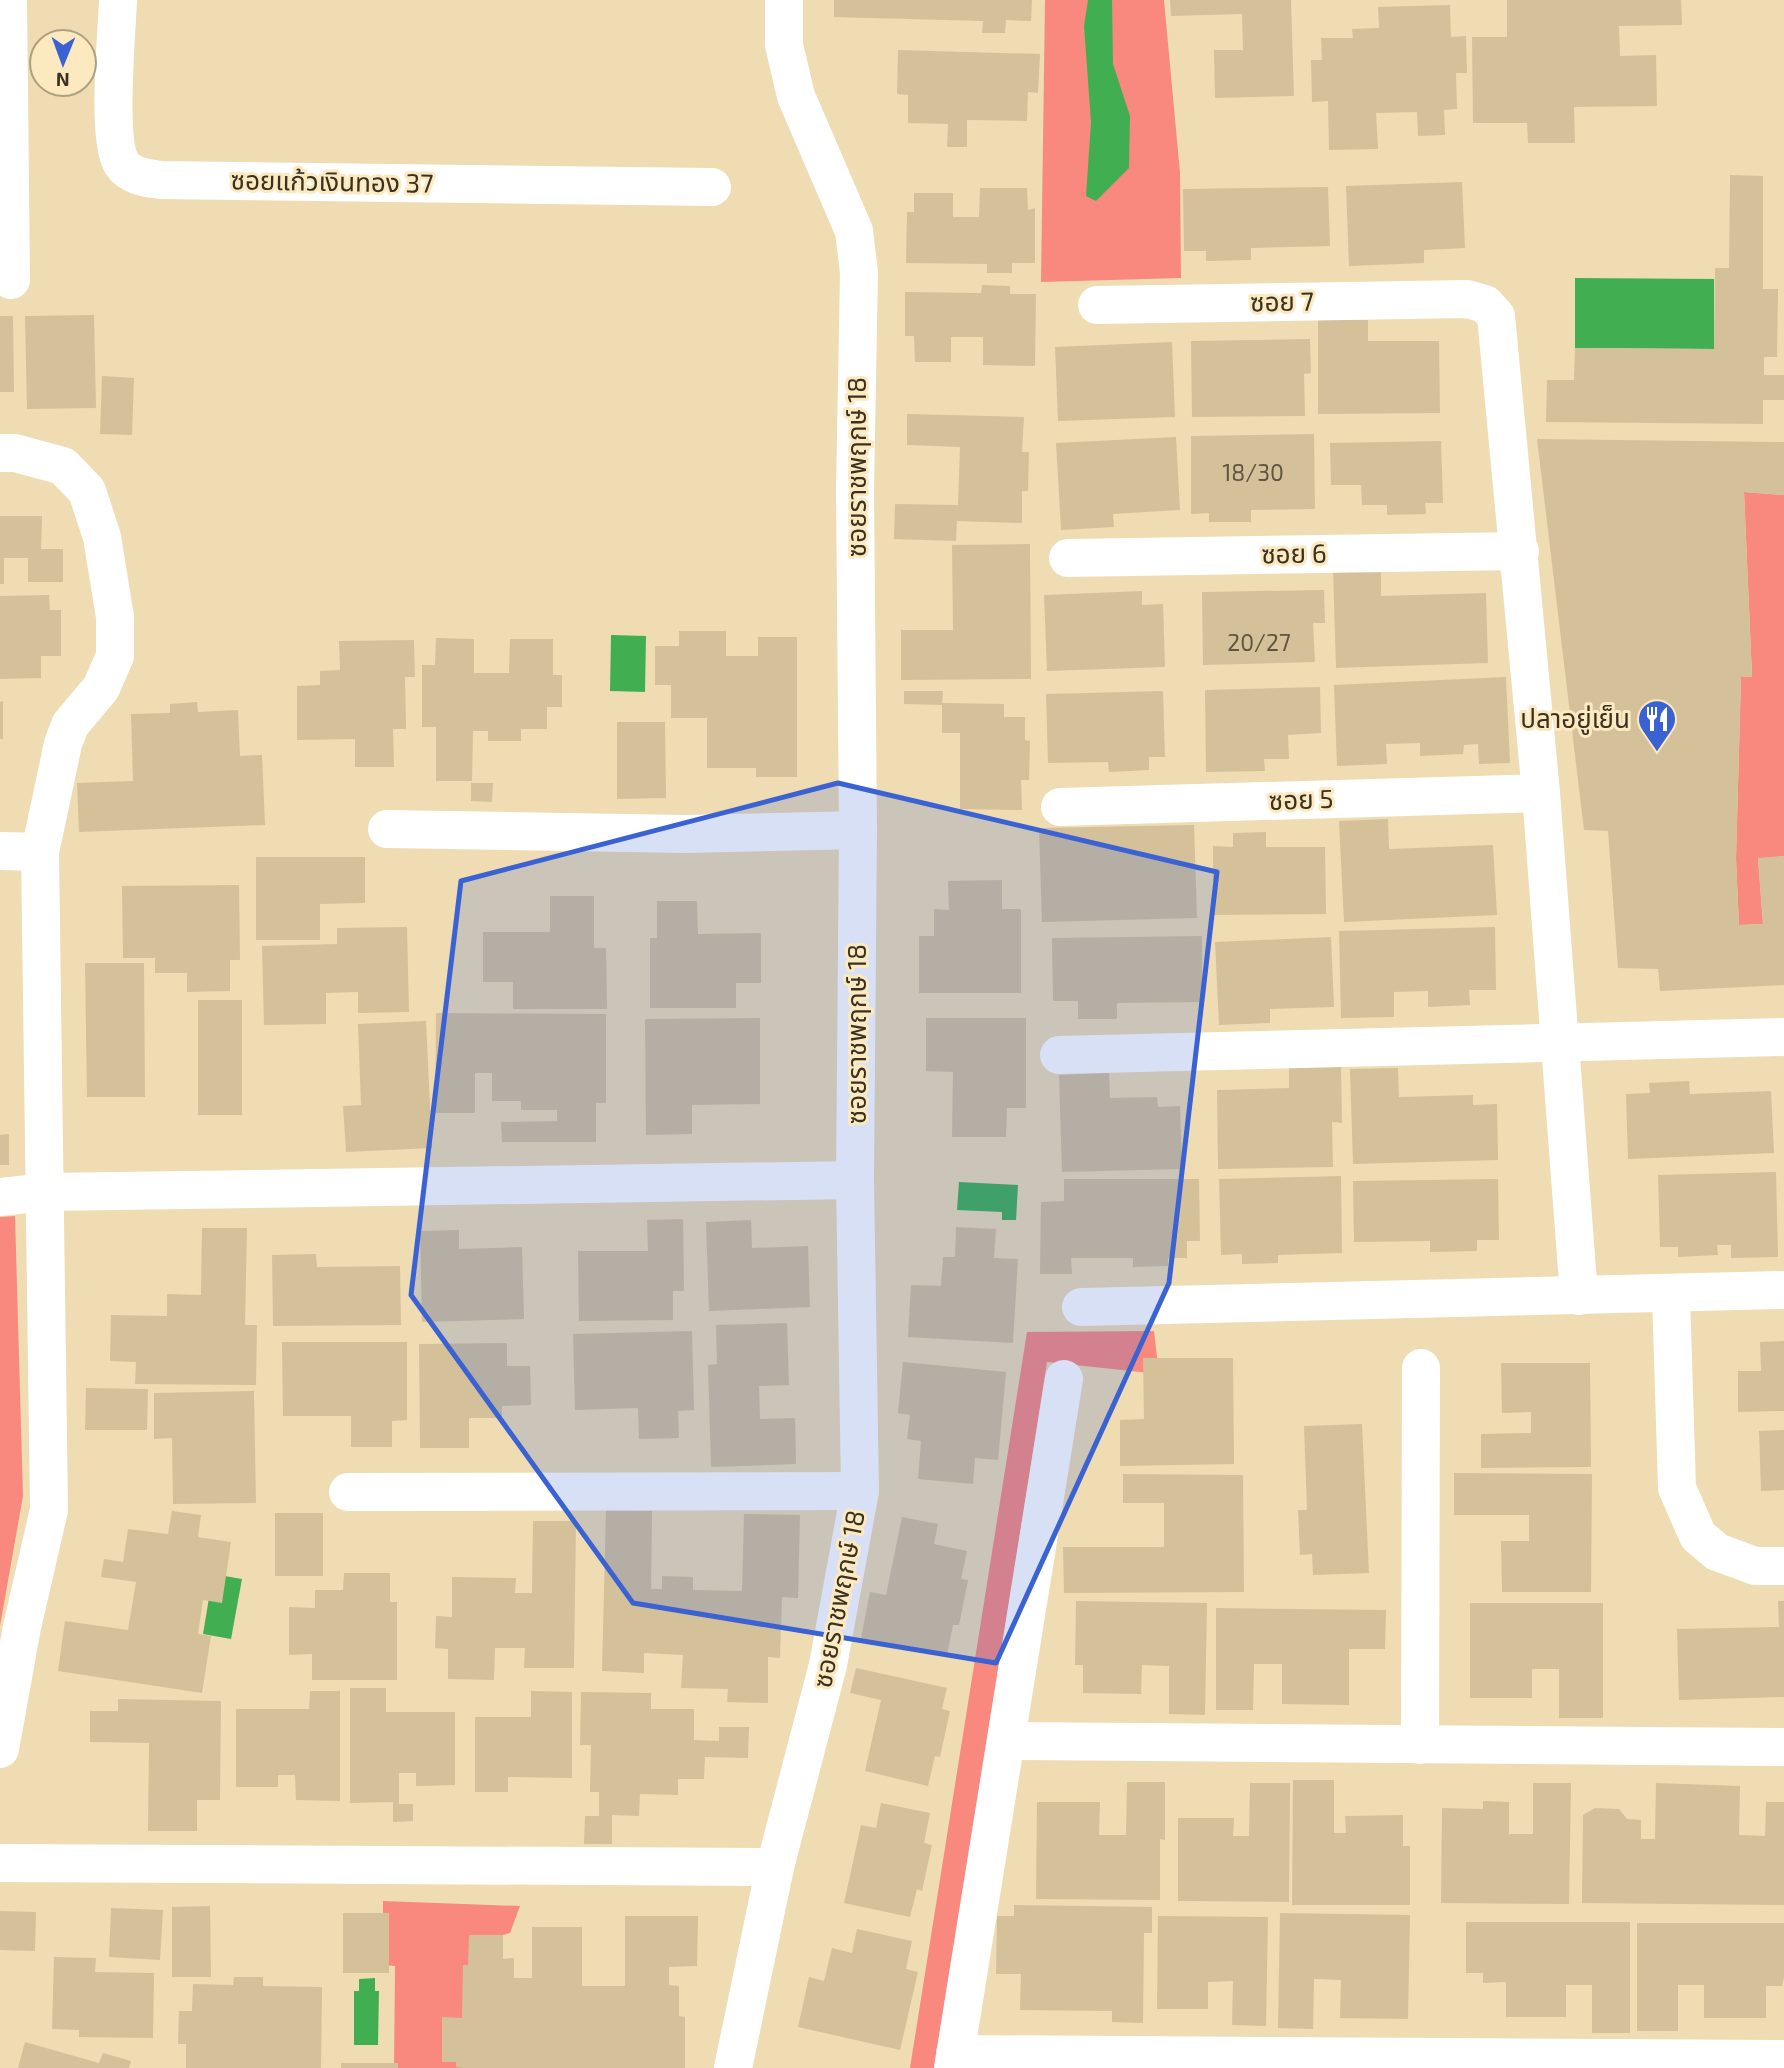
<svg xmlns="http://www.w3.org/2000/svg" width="1784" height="2068" font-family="'Exo 2','Noto Sans Thai',sans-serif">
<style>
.green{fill:#f9897f}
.water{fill:#41af51}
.building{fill:#d4c199}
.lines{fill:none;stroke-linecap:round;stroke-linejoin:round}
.street{stroke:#fff;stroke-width:38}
.marked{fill:#3a62d3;fill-opacity:0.2;stroke:#3a62d3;stroke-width:5;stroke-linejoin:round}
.labels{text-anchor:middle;stroke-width:6;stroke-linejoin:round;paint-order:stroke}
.number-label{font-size:23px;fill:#60553f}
.street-label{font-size:26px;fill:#393121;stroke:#fce9bf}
.poi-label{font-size:26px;fill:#393121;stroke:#fce9bf;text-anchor:end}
</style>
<rect width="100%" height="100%" fill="#efdcb2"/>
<g class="green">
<path d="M1045 0H1164L1180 173 1181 278 1041 282Z"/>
<path d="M1744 492 1784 495V856L1758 859 1763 924 1739 925 1736 859 1741 677 1752 676Z"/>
<path d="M15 1216 23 1496 0 1626V1217Z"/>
<path d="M1154 1331 1159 1374 1047 1362 936 2068H910L1027 1332Z"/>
<path d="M383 1901 520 1906 510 1933 479 1942 477 2068H394L395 1966 383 1965Z"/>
</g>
<g class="water">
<path d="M1088 0H1112L1113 64 1130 116 1129 168 1096 201 1086 196 1091 122 1084 26Z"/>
<path d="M1575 278 1714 279V349L1575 348Z"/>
<path d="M611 635 646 636 645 692 610 691Z"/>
<path d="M959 1182 1018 1185 1016 1220H1002V1212L957 1210Z"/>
<path d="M213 1574 242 1579 231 1639 203 1634Z"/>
<path d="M375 1978V1991H379L378 2045H354V1991H359V1979Z"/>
</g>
<g class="building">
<path d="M834 0H1032L1031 21 1006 20 1005 33H982L983 21 834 17Z"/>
<path d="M1170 0H1291L1294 96 1215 98 1214 50H1243L1242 14 1171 16Z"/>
<path d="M1507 0H1681L1682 25 1619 26 1620 56 1656 55 1657 106 1574 107 1575 143H1528L1527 123H1473L1472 37H1507Z"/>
<path d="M1450 5 1451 37 1466 36 1467 73H1456L1457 109 1444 110 1445 135 1418 136 1417 112 1376 113 1378 149 1329 150 1328 101 1312 102 1311 60H1322L1321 38H1353L1352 29 1379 28 1378 7Z"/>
<path d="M898 50 1040 54 1038 93 1028 92 1027 121 967 120V147H947L948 124 908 123V95L897 94Z"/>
<path d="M1730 175 1763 176V289H1778L1777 357H1764V375H1784V400H1763V424L1546 422 1547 380H1574L1575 348 1714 349 1715 268H1729Z"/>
<path d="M1462 182 1465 248 1424 250V263L1349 266 1346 186Z"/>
<path d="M1328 187 1330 246 1251 248V260L1206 261V251H1184L1183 189Z"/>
<path d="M980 188H1027L1028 210 1035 208V263H1012V273H987V264L906 263 907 212H914V193H953V217H979Z"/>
<path d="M982 285 1010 286V294H1036L1035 366 983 365V337H951V362H915L914 336H905V292L981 293Z"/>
<path d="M94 315 96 408 27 409 25 316Z"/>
<path d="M0 316H13L14 392H0Z"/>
<path d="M1318 320H1368V341H1439L1440 413 1318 414Z"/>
<path d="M1310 339 1311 373 1304 374 1305 416 1192 417 1191 341Z"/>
<path d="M1172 342 1175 417 1058 421 1055 347Z"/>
<path d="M102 376 134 378 132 435 100 434Z"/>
<path d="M907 414 1024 417 1022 452H1029L1028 491H1022V523L957 521 956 541 894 539 895 504 958 505 960 447 907 445Z"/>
<path d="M1314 434 1315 509 1251 510V522H1209V513L1191 514V436Z"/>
<path d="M1176 437 1180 510 1113 514 1114 527 1061 530 1056 443Z"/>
<path d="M1537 439 1784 442V495L1744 492 1752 677H1741L1736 859 1739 925 1763 924 1758 858 1784 856V985L1660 991 1658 969 1618 968 1608 831 1584 830Z"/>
<path d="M1441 441 1443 503H1425L1426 514 1387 515V505H1362L1361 485H1331L1330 443Z"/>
<path d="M0 516H42L41 549H63V582H28V558H4V584H0Z"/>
<path d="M1030 544 1031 679 901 680V630H953L952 545Z"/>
<path d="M1381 569V596L1486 593 1488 663 1336 668 1333 570Z"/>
<path d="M1324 590 1325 623H1313L1315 662 1203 665 1202 592Z"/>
<path d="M1142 591V605L1163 604 1165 667 1047 671 1044 595Z"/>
<path d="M49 595 50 610H61V656H41V678L0 679V596Z"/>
<path d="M679 631H726V656H758V637H797V777H756V768H707V718H671V685H655V646H679Z"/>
<path d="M436 638 474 639V673H509L510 639H553V675H562V707H547V729H521V741H488V731H473L472 781H436V727H422V665H435Z"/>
<path d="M414 640 415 677H405L406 729H393L394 767H355V739L297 740V686L320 685V671L340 670 339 641Z"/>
<path d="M1506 677 1510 763 1479 764 1478 744 1464 745 1463 754 1420 756V743L1386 744 1387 764 1337 766 1334 685Z"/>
<path d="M1320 687 1321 733 1288 735 1289 759H1264L1265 771 1206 772 1205 690Z"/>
<path d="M904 691H943L942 705 904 704Z"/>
<path d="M1163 691 1165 757H1149V770L1109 772 1108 762 1048 763 1046 694Z"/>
<path d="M3 701V739H0V702Z"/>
<path d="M197 702 198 712 238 710 240 756 262 755 265 825 79 832 77 783 133 781 131 714 170 713V704Z"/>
<path d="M942 703 1004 704V717H1025V740L1030 741 1029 780H1021L1022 810 960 809V733H942Z"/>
<path d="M617 722H665L666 798 617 799Z"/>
<path d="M471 783H493L492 802 471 801Z"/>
<path d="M1388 819 1389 849 1493 845 1497 915 1344 922 1339 821Z"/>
<path d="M1194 825 1197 918 1042 922 1039 828Z"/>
<path d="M1266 832V847H1325L1326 914 1213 915V846L1233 847V833Z"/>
<path d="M256 857H365V903L320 904V940H256Z"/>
<path d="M1002 880V909H1021V993H919V936H934V909L949 910 948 881Z"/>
<path d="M239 885 240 960H230V991L187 992V973H155V958H123L122 886Z"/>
<path d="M550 896H594V948H606L607 1009H513V982H483V932H550Z"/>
<path d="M657 901H697L698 934 761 933V983H736V1008H650V938H657Z"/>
<path d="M407 927 409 1012 358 1013V992L326 993V1024L264 1025 262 946 337 944V928Z"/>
<path d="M1495 927 1496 990H1469L1470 1005 1428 1007V991L1394 992V1017L1341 1018 1339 931Z"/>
<path d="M1202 936V1002L1117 1003V1019H1078V1001H1053L1052 938Z"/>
<path d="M1331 937 1334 1007 1270 1009V1023L1219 1025 1215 942Z"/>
<path d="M85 963H144L145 1097H87Z"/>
<rect x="198" y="1000" width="44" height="115"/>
<path d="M436 1013 606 1014V1103H596V1142H502L501 1122 557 1121V1110H521V1101H492V1073H475V1113H435Z"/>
<path d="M760 1018V1104L692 1105V1134L646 1135 645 1019Z"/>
<path d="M926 1018H1026V1108H1007L1006 1137H952L953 1072 926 1071Z"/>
<path d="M426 1021 432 1148 346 1152 343 1106 361 1105 358 1024Z"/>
<path d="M1341 1067 1342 1123 1332 1122 1333 1167 1218 1169 1217 1090 1289 1088V1068Z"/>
<path d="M1398 1068 1399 1097 1473 1095V1105L1497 1104 1498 1160 1353 1164 1350 1069Z"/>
<path d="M1109 1073 1110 1098 1157 1097 1158 1107 1180 1106 1182 1169 1062 1172 1059 1075Z"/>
<path d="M1689 1081 1690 1094 1771 1091 1774 1153 1628 1159 1626 1094 1650 1093 1649 1083Z"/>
<path d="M9 1134V1165H0V1135Z"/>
<path d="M1776 1172 1778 1257 1731 1258V1245H1717L1718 1255 1678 1257V1247H1660L1658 1175Z"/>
<path d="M1341 1176 1342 1253 1278 1255V1263L1242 1264V1254L1221 1255 1219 1179Z"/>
<path d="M1064 1179H1199L1200 1241H1187V1258H1168V1266L1133 1267V1258H1071L1072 1274H1040L1041 1202 1064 1201Z"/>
<path d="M1498 1179 1499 1240H1477V1251L1430 1252V1241L1354 1242 1353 1181Z"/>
<path d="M683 1219 684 1291H673V1320L579 1321 578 1251H648L647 1220Z"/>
<path d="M751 1220 752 1248 808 1246 810 1307 709 1311 706 1222Z"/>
<path d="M956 1227 996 1229 994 1258 1018 1259 1013 1343 908 1337 911 1285 941 1286 943 1257H955Z"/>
<path d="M202 1228H247L245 1325H257L256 1385 135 1384 136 1362 110 1361 111 1315 167 1316V1294L201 1295Z"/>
<path d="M459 1230V1249L522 1247 524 1319 422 1322 420 1231Z"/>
<path d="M316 1254 317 1267 400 1266 401 1325 273 1326 272 1255Z"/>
<path d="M787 1323 789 1385 759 1386 760 1419 795 1418 796 1464 711 1467 708 1365 717 1364 716 1325Z"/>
<path d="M692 1331 694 1410 678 1411 679 1438 639 1439 638 1408 575 1410 573 1334Z"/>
<path d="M1784 1341V1411L1738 1412V1371H1761L1760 1342Z"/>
<path d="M282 1342H407V1420L392 1421V1447H351V1416H283Z"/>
<path d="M507 1343V1366H530L531 1405 502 1406V1418H469V1448H420L419 1344Z"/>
<path d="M1143 1358H1233L1234 1464 1120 1466V1420L1144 1419Z"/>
<path d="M903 1362 1006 1372 998 1460 975 1458 973 1484 918 1479 921 1441 907 1439 910 1415 898 1413Z"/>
<path d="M1501 1363H1590L1591 1467 1481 1468V1434L1531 1433V1412L1502 1413Z"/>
<path d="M86 1388 148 1389 147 1430H85Z"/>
<path d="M254 1391 256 1503 173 1504 172 1438 154 1439V1393Z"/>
<path d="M1362 1424 1369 1573 1313 1575 1312 1554 1300 1555 1298 1510H1307L1304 1426Z"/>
<path d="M1784 1430V1490L1761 1491 1759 1431Z"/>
<path d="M1454 1473 1592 1474 1591 1592H1502L1501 1541H1529V1515H1454Z"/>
<path d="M1123 1474 1243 1475 1244 1592 1064 1593 1063 1547H1164V1503H1123Z"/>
<path d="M606 1510 652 1511 651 1589H662V1576L693 1577V1590L742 1591 744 1514 800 1515 798 1598 782 1597 780 1658 768 1657V1703L727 1702 728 1689 681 1688 683 1655 644 1653V1673L602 1671Z"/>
<path d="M172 1511 201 1515 198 1537 231 1542 222 1603 203 1600 198 1634 211 1636 202 1693 58 1671 65 1621 128 1630 136 1582 101 1577 104 1559 123 1562 128 1529 168 1534Z"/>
<rect x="275" y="1513" width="48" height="63"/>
<path d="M902 1517 938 1524 934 1544 967 1551 961 1579 968 1580 959 1625H953L947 1655 861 1638 870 1592 886 1595Z"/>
<path d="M533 1521H576L574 1668H524L525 1648H495L494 1680 448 1679V1649L435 1648 436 1616 452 1617V1577L516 1578 515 1593H532Z"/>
<path d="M344 1573H390V1602H397V1680H312V1654L289 1655V1607L315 1608V1590H343Z"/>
<path d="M1076 1601 1207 1603 1205 1715 1169 1714V1666L1142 1665 1141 1694 1083 1693V1665H1075Z"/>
<path d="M1778 1601H1784V1697L1679 1700 1677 1629 1779 1627Z"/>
<path d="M1470 1603H1603V1718H1559V1669H1532V1698H1470Z"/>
<path d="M1216 1608 1386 1610 1385 1649H1349V1705L1282 1704V1664H1254L1253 1710H1216Z"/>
<path d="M856 1668 947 1688 942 1709 950 1711 940 1757 935 1756 928 1786 865 1771 881 1700 850 1693Z"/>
<path d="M350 1688H386V1712H455V1785L416 1786V1773H399V1804H413V1821L393 1822V1802L350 1803Z"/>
<path d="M310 1691H340V1801L296 1800 295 1775H278V1787H236V1709H309Z"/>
<path d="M531 1691 572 1692V1778L508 1777V1792H475V1717H531Z"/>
<path d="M581 1692 651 1693V1709H694V1740L719 1741V1727H749L748 1758 705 1757 704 1779H678V1795L640 1794 639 1816 612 1815V1844H584L585 1816H599V1792H590L591 1745H580Z"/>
<path d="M118 1699 221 1701 220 1800H197V1831H148L149 1743 90 1742V1711H118Z"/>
<path d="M1293 1780H1334V1833H1346L1345 1816 1403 1815V1846H1410V1905H1292Z"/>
<path d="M1127 1782H1165V1840L1160 1839V1900L1036 1899 1037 1802H1100L1099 1835H1126Z"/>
<path d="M1250 1783H1290L1289 1902 1178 1901V1818H1234L1233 1836H1249Z"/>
<path d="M1533 1783H1571L1569 1904 1441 1903 1442 1808 1483 1809V1801L1509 1802V1834H1533Z"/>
<path d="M1656 1783 1740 1786 1739 1835 1765 1836 1766 1802H1784V1905L1582 1903 1583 1815 1595 1808 1619 1809 1627 1819 1641 1820V1839H1655Z"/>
<path d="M881 1803 930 1813 924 1843 932 1845 922 1891 917 1889 910 1917 844 1903 861 1825 876 1828Z"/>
<path d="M1014 1905 1152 1907V1933H1144L1143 2023 1112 2022V2011L1020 2010 1021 1974H996L997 1916H1014Z"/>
<path d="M210 1906 211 1977H172V1907Z"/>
<path d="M111 1908 163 1910 160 1960 109 1957Z"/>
<path d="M0 1911 36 1912 35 1951 0 1950Z"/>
<rect x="343" y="1913" width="46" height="60"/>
<path d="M1280 1913 1410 1915 1408 2019 1340 2018 1341 1980 1314 1979 1313 2029 1278 2028Z"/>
<path d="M625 1916H698L697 1966 669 1967V1985L679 1986V2016L685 2017V2068H463L456 2067V2062H442V2017L462 2018 463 1965H468L469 1935H503V1959L514 1958V1978H532V1927H582V1986H625Z"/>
<path d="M1158 1916 1268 1917 1266 2026 1232 2025 1233 1981 1208 1982V2009H1157Z"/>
<path d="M1466 1922H1630V2033H1592V1985H1566V2017H1506V1982L1483 1983V1973H1466Z"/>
<path d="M1637 1923H1784V1977L1782 1986H1766V2018H1704V1985H1678V2031H1637Z"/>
<path d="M857 1929 912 1941 906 1969 918 1972 900 2050 798 2027 809 1977 824 1981 832 1948 852 1953Z"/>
<path d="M54 1957 96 1958 95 1972 154 1973 153 2038 79 2037V2030L52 2029Z"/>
<path d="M234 1977H263V1986L322 1987 321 2068H186V2044H178L179 2011H192L193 1984 233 1985Z"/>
<path d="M25 2042 99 2063 103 2053 131 2061 129 2068H18Z"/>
<rect x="341" y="2063" width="57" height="5"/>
</g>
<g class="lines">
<g class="street">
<path d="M8 0 11 280"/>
<path d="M118 0C117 33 106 140 122 164 131 177 147 178 161 180L712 187"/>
<path d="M1097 305 1467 299 1485 304 1496 316 1541 793 1579 1296"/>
<path d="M0 453H15L63 466 87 491 102 537 115 617V656L101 688 70 725 63 744 40 852 49 1510 22 1627 0 1749"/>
<path d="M1068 558 1520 551"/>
<path d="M1060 807 1541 793"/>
<path d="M387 829 685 834 858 830"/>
<path d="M0 851 40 852"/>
<path d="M1059 1055 1784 1037"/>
<path d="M0 1197 46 1192 855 1180"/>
<path d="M1671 1295 1677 1488 1698 1536 1717 1552 1755 1566H1784"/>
<path d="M1081 1307 1784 1290"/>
<path d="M348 1492 860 1491"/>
<path d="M1007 1741 1784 1747"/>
<path d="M1420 1745 1421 1368"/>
<path d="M0 1863 775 1867"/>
<path d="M955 2054 1784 2059"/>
<path d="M733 2068 775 1867 828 1665 860 1491 855 1180 858 830 855 490 859 272 854 231 796 96 784 45V0"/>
<path d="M953 2068 1064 1379"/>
</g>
</g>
<path class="marked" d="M838 783 1217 872 1169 1283 996 1663 633 1603 411 1295 461 881Z"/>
<defs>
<symbol id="restaurant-pin" viewBox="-11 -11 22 30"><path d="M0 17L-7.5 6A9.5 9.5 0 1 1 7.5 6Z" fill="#3a62d3" stroke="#fce9bf"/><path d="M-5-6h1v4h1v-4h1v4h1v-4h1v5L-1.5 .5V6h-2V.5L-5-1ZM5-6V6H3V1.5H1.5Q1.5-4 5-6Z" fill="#fff"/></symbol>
</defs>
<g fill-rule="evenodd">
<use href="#restaurant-pin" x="1635" y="697" width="44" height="60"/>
</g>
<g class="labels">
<g class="number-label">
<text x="1253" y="481">18/30</text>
<text x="1259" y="651">20/27</text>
</g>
<g class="street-label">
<text transform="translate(332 182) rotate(1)" y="9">ซอยแก้วเงินทอง 37</text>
<text transform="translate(1282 302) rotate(-1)" y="9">ซอย 7</text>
<text transform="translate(857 467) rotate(-90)" y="9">ซอยราชพฤกษ์ 18</text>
<text transform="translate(1294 554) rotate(-1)" y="9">ซอย 6</text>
<text transform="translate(1301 800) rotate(-2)" y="9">ซอย 5</text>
<text transform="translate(857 1034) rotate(-90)" y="9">ซอยราชพฤกษ์ 18</text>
<text transform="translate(839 1599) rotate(-79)" y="9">ซอยราชพฤกษ์ 18</text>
</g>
<g class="poi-label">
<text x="1630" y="728">ปลาอยู่เย็น</text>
</g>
</g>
<g transform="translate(63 63) rotate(181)"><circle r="33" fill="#fce9bf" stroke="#ae9f80" stroke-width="2"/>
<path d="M0-5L12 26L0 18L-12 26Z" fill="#3a62d3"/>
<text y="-10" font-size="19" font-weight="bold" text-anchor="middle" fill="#393121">N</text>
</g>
</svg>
